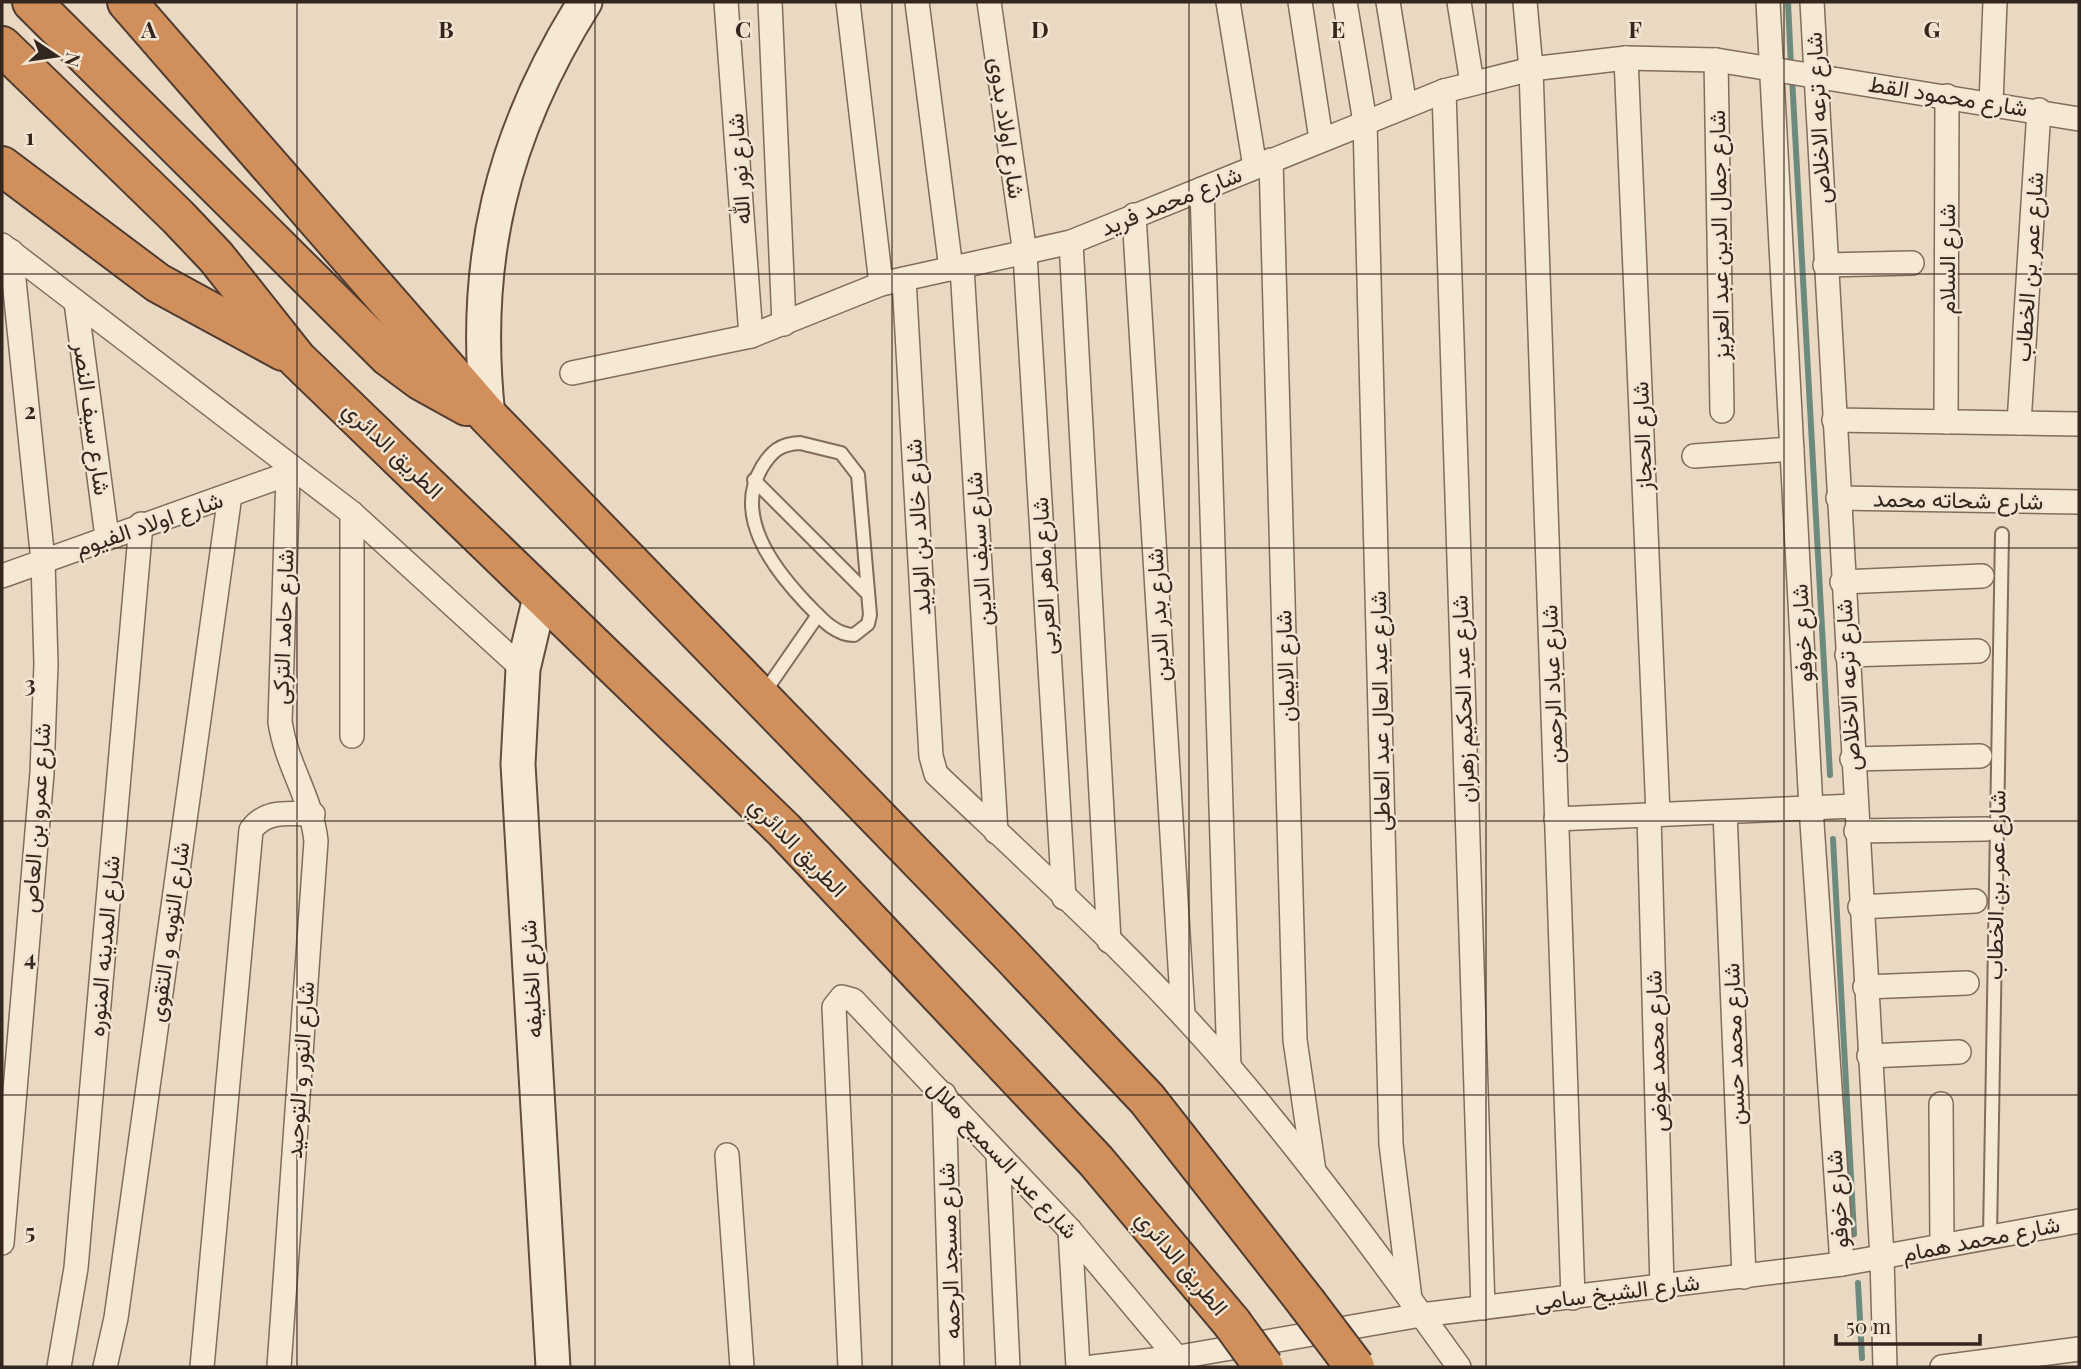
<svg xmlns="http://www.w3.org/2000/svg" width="2081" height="1369" font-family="'Playfair Display',Vazirmatn,serif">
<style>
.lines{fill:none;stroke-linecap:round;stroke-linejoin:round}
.stream{stroke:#6d8a7f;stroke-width:6}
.lane-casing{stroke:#826c5c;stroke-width:16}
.street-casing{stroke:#826c5c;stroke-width:26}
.secondary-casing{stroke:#644d3f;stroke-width:37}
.highway-casing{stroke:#503b30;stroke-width:42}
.lane{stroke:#f5e8d5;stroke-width:12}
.street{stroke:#f5e8d5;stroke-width:23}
.secondary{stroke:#f5e8d5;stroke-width:33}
.highway{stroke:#d1905b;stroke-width:38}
.highway-bridge-casing{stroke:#503b30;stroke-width:42;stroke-linecap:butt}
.highway-bridge{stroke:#d1905b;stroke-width:38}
.grid{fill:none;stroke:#33261e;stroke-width:2;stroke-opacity:0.55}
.labels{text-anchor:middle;stroke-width:5;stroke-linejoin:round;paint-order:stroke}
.street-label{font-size:23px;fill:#33261e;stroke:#f1e5d2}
.grid-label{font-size:23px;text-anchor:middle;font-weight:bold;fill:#33261e;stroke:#f1e5d2;stroke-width:5;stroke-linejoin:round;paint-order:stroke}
</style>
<rect width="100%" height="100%" fill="#e9d9c3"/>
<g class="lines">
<g class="stream">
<path d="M1788 2 1791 66"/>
<path d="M1792 77 1830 775"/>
<path d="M1833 839 1854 1234"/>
<path d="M1858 1283 1862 1358"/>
</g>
<defs>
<g id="lane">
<path d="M800 443 841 453 858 475 870 615 868 624 854 635C834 635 819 616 806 603 773 568 733 516 762 467 772 451 780 444 800 443Z"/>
<path d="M754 480 868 594"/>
<path d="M764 693 818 615"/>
<path d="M1990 1236 2002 534"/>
</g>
<g id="street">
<path d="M726 2 751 336"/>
<path d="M770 2 784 324"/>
<path d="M848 2 881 284"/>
<path d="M917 2 951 269"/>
<path d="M989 2 1025 254 1064 898"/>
<path d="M1228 2 1255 167"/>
<path d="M1300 2 1321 139"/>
<path d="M1345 2 1365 122 1391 1144 1410 1299"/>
<path d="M1388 2 1405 106"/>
<path d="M1459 2 1472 83"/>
<path d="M1525 2 1531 69 1573 1298"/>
<path d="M1768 2 1811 808 1842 1264"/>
<path d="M1812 2 1882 1258 1885 1367"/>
<path d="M1626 58 1658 814"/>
<path d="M1716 60 1722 411"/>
<path d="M1444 91 1483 1308"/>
<path d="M1991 103 1995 2"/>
<path d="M1271 160 1295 1040 1314 1171"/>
<path d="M1202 189 1229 1067"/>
<path d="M1134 215 1183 1015"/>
<path d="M1071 242 1109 941"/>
<path d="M2 245 352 513 523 669"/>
<path d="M1825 265 1912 263"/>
<path d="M962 267 996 832"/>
<path d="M904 279 931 756 936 774C1036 869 1140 963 1230 1068 1311 1163 1386 1265 1459 1367"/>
<path d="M76 302 107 537"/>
<path d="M572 373 751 336 881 284 1071 242 1444 91 1531 69 1626 58 1716 60 2079 119"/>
<path d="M1834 420 2079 424"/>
<path d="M1946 422 1947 96"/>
<path d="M2019 423 2039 110"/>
<path d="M1694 456 1792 449"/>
<path d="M1838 498 2079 502"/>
<path d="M2 576 296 471"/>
<path d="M1842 582 1982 576"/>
<path d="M1847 655 1978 651"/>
<path d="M352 736V513"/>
<path d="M1852 759 1980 756"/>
<path d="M1725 812 1744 1277"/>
<path d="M1649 815 1662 1287"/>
<path d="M1556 819 1855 806"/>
<path d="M1856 831 1986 829"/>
<path d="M1860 907 1975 901"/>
<path d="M1865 987 1967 983"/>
<path d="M1869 1056 1959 1052"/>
<path d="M944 1094 952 1367"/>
<path d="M1941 1104 1942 1245"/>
<path d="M727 1155 742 1367"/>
<path d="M998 1155 1008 1367"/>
<path d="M1070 1230 1078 1367"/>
<path d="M2 1243 42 773 46 664 43 561 11 251"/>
<path d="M59 1367 76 1268 141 524"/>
<path d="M105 1367 116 1318 230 495"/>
<path d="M202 1367 251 830C266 809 289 814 313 814"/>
<path d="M279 1367 316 841C311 796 287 767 280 722L288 475"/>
<path d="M850 1367 834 1007 842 997 853 1000 1070 1230 1184 1366"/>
<path d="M1093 1367 1179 1357 1421 1315 1842 1264 2079 1221"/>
<path d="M1942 1367 2079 1349"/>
</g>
<g id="secondary">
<path d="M488 416C471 261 502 134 585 2"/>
<path d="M541 593 523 669 518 764 553 1367"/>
</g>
<g id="highway">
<path d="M32 2 389 357 420 380 467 406"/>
<path d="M127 2 488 416 1013 957 1147 1099 1306 1302"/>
<path d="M2 46 178 217 216 257 297 359 784 830 1096 1161 1232 1323"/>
<path d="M2 166 158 283 283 351"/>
</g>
</defs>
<use href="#lane" class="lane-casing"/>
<use href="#street" class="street-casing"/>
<use href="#secondary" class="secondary-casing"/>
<use href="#highway" class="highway-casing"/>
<use href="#lane" class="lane"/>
<use href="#street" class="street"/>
<use href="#secondary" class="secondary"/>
<use href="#highway" class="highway"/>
<defs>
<g id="highway-bridge">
<path d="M1306 1302 1355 1367"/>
<path d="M1232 1323 1264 1367"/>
</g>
</defs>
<use href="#highway-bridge" class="highway-bridge-casing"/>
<use href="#highway-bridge" class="highway-bridge"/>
</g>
<path class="grid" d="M297 2V1367M595 2V1367M892 2V1367M1189 2V1367M1486 2V1367M1784 2V1367M2 274H2079M2 548H2079M2 821H2079M2 1095H2079"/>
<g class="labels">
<g class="street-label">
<text transform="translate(1948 96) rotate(9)" y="8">شارع محمود القط</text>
<text transform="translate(1818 118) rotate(-93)" y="8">شارع ترعه الاخلاص</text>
<text transform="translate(1007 128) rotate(82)" y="8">شارع اولاد بدوى</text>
<text transform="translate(739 169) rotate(-94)" y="8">شارع نور الله</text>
<text transform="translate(1171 201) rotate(-22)" y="8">شارع محمد فريد</text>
<text transform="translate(1719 235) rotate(-91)" y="8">شارع جمال الدين عبد العزيز</text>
<text transform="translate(1947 259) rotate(-90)" y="8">شارع السلام</text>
<text transform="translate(2029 267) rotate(-86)" y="8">شارع عمر بن الخطاب</text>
<text transform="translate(92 419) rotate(82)" y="8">شارع سيف النصر</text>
<text transform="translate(1642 436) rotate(-92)" y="8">شارع الحجاز</text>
<text transform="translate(393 450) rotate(44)" y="8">الطريق الدائري</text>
<text transform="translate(1958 500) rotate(1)" y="8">شارع شحاته محمد</text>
<text transform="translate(149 524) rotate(-19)" y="8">شارع اولاد الفيوم</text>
<text transform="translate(918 527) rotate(-93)" y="8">شارع خالد بن الوليد</text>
<text transform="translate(979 549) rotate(-94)" y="8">شارع سيف الدين</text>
<text transform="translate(1044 576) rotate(-93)" y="8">شارع ماهر العربى</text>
<text transform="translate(1158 615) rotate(-93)" y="8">شارع بدر الدين</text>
<text transform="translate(283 627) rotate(-88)" y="8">شارع حامد التركى</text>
<text transform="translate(1802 633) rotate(-93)" y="8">شارع خوفو</text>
<text transform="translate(1285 666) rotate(-92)" y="8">شارع الايمان</text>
<text transform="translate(1552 684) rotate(-92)" y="8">شارع عباد الرحمن</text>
<text transform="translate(1848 685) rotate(-93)" y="8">شارع ترعه الاخلاص</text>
<text transform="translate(1463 699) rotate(-92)" y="8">شارع عبد الحكيم زهران</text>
<text transform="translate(1380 711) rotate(-91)" y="8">شارع عبد العال عبد العاطى</text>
<text transform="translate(36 818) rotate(-86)" y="8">شارع عمرو بن العاص</text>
<text transform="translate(798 847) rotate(46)" y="8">الطريق الدائري</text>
<text transform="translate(1996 885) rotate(-89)" y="8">شارع عمر بن الخطاب</text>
<text transform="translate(169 932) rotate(-82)" y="8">شارع التوبه و التقوى</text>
<text transform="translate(104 946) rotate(-85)" y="8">شارع المدينه المنوره</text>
<text transform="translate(531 979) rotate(-93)" y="8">شارع الخليفه</text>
<text transform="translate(1734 1044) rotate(-92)" y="8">شارع محمد حسن</text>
<text transform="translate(1656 1051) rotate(-92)" y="8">شارع محمد عوض</text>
<text transform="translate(300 1070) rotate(-86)" y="8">شارع النور و التوحيد</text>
<text transform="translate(1003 1159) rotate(47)" y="8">شارع عبد السميع هلال</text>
<text transform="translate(1837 1199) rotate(-94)" y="8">شارع خوفو</text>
<text transform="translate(1981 1239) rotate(-11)" y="8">شارع محمد همام</text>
<text transform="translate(949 1251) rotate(-92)" y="8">شارع مسجد الرحمه</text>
<text transform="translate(1182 1263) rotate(50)" y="8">الطريق الدائري</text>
<text transform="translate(1617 1292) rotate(-7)" y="8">شارع الشيخ سامى</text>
</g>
</g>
<g class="grid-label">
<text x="149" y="38">A</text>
<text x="446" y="38">B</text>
<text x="743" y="38">C</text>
<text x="1040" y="38">D</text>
<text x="1338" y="38">E</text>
<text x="1635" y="38">F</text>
<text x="1932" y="38">G</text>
<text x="30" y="145">1</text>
<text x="30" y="419">2</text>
<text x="30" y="692">3</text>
<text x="30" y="966">4</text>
<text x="30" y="1240">5</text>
</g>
<rect width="2081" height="1369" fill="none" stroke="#33261e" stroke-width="7"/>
<g transform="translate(56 56) rotate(103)" stroke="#f1e5d2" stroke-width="5" paint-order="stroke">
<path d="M0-5L12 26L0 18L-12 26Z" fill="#33261e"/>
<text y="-10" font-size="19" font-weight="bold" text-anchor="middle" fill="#33261e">N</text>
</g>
<path d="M1836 1334v10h144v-10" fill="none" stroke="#33261e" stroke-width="3.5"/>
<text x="1846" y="1334" font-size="21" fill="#33261e" stroke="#f1e5d2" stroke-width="5" paint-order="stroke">50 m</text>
</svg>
